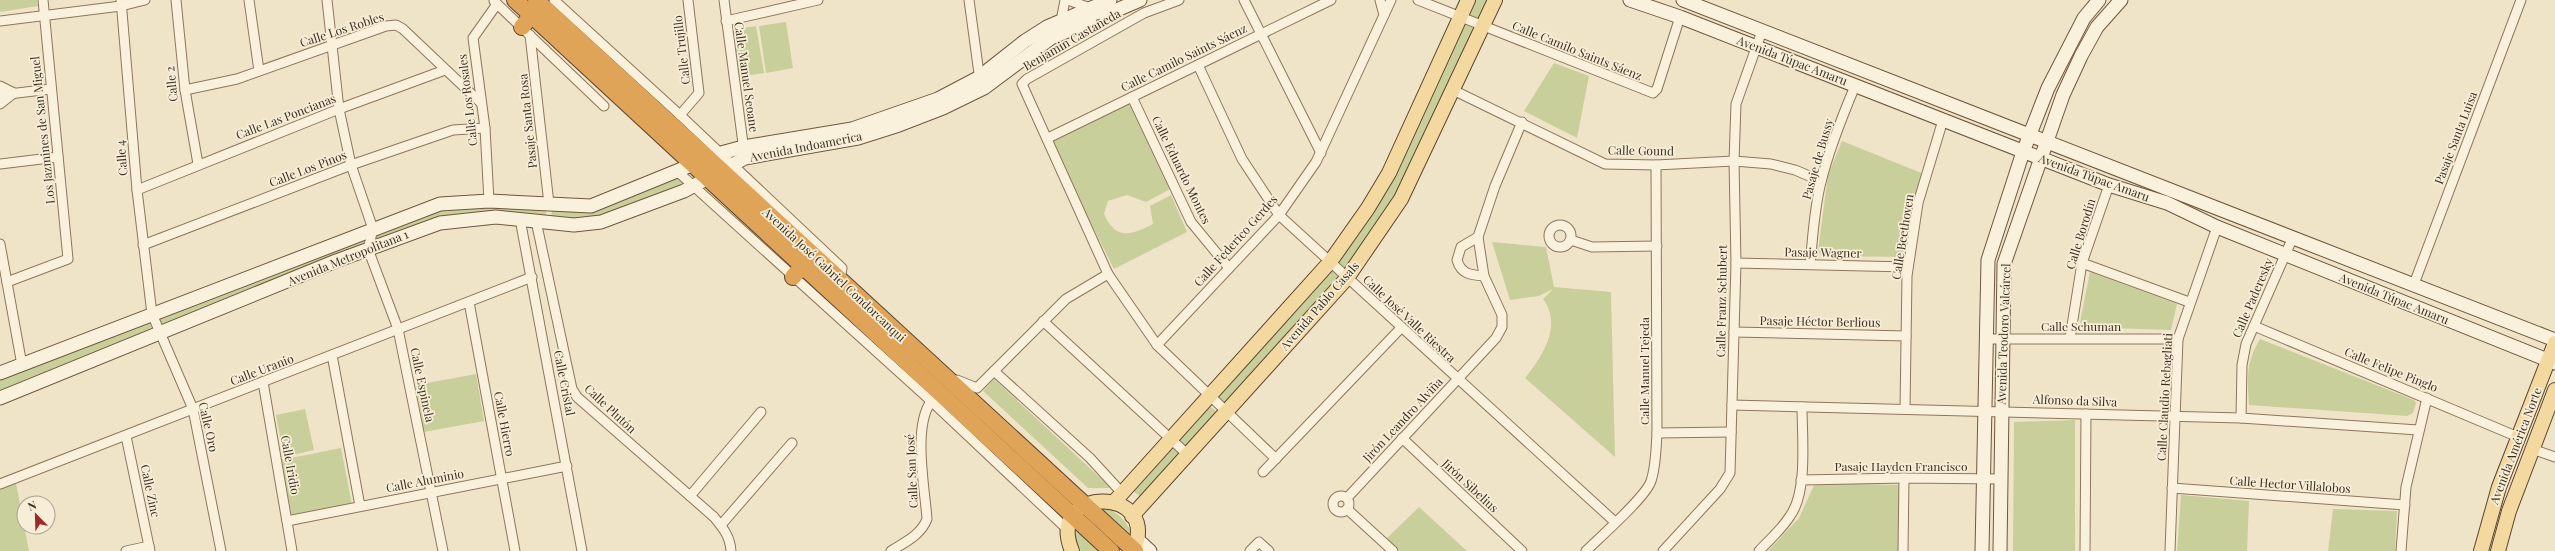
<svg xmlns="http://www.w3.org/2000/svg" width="2555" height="551" font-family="'Playfair Display',serif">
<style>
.green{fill:#c9cf9b}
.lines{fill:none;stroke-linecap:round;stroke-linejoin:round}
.street-casing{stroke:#8d765c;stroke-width:11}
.secondary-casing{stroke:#6f573f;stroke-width:15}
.primary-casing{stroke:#5b4430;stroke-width:16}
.highway-casing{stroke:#5b4430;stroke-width:18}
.street{stroke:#faf1dc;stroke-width:9}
.secondary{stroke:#faf1dc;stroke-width:13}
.primary{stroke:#f3d9a0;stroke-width:14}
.highway{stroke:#e0a458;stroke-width:16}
.labels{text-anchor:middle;stroke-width:3.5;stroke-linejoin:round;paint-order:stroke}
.street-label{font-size:12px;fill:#3d2e20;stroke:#f7eed8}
</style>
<rect width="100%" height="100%" fill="#f0e4c8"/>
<g class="green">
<path d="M0 0H37L38 6 0 12Z"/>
<path d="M1471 0H1487L1477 22 1464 16Z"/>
<path d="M786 22 793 68 766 73 759 26Z"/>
<path d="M1459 22 1474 27 1393 199 1343 272 1332 262 1383 194Z"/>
<path d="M756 26 764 73 738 77 731 30Z"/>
<path d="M1554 63 1589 76 1577 138 1524 111Z"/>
<path d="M1129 99 1174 187 1146 202 1127 195 1108 201 1104 214C1116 241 1131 235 1153 224L1150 206 1171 195 1187 232 1114 269 1049 140Z"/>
<path d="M1842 141 1924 174 1918 203 1910 219 1904 257 1821 256 1818 251 1828 175Z"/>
<path d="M677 177 686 184 588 220 550 219 553 208 591 210Z"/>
<path d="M491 206 546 208V218L493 213 375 242 377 231 439 210Z"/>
<path d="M366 237 363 246 163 326 158 316Z"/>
<path d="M1492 242 1546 247 1554 287 1611 292 1615 457 1525 378C1542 357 1563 325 1543 299L1553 289 1539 296 1510 300Z"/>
<path d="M1329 268 1338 276 1224 405 1214 396Z"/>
<path d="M2090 272 2177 304 2171 330 2079 327Z"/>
<path d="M148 319 152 329 0 390V377Z"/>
<path d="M2260 339 2414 400 2416 403 2413 413 2407 416 2249 405C2247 377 2246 363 2260 339Z"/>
<path d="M476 374 484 421 424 432 416 385Z"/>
<path d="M994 379 1111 488H1088L983 391Z"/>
<path d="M1206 403 1217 412 1142 498 1131 489Z"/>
<path d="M305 409 314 450 284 457 276 415Z"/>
<path d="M2075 420V551H2013L2014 422Z"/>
<path d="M341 448 352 505 292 517 281 460Z"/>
<path d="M16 483 29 551H0V489Z"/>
<path d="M1815 483 1901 485 1899 551H1768L1799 518Z"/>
<path d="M2181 495 2249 501 2247 551H2177Z"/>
<path d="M1096 504C1115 510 1124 517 1132 534L1130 543Z"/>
<path d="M1419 507 1467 551H1400L1386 539Z"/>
<path d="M2333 509 2397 511 2395 551H2328Z"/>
<path d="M1073 525 1102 551H1081L1076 545Z"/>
</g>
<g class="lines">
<defs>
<g id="street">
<path d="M121 0 137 190 152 314 193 409 221 551"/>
<path d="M176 0 185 90 198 164"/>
<path d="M249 0 259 71"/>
<path d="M327 0 339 109 351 165 373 229 368 249 398 329 443 551"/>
<path d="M554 0 680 115 842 268 840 280"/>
<path d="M724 0 744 151"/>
<path d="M969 0 980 81"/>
<path d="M1068 0 1090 8"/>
<path d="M1179 0 1144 13 1027 79 1022 84 1108 274 1157 345 1276 459"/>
<path d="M1244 0 1321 153"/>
<path d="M1380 0 1384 15"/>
<path d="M1418 0 1653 93 1657 89 1680 17"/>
<path d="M494 1 604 106"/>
<path d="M0 21 121 6 145 0"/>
<path d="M726 21 818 0"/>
<path d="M1061 21 1065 0"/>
<path d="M530 35 549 204"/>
<path d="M1198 65 1242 159 1279 215 1615 522"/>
<path d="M0 86 14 93 0 104"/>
<path d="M1451 89 1605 164 1656 165 1734 161 1771 164 1795 170 1821 181"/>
<path d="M185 90 237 79 386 26 396 25 403 29 481 103"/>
<path d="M0 95 51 89"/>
<path d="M1132 97 1191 222 1229 268"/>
<path d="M680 115 699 93 688 0"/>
<path d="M1048 138 1331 0"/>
<path d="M0 164 58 157"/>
<path d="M678 172 931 401 1068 530"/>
<path d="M137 190 339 109 445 70"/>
<path d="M489 201 485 128 473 38 497 4"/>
<path d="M520 219 582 551"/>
<path d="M536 221 572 389 577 397 714 517C723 528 730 536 731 551"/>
<circle cx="1560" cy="236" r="11"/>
<path d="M1478 237 1461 247 1457 260C1461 274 1470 275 1484 276"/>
<path d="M1571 240 1592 247 1657 246"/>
<path d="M0 244 22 365"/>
<path d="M143 245 351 165 453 130 485 128"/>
<path d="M1736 263 1908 267"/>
<path d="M2082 263 2189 302"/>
<path d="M1810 264C1813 237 1814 209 1821 182 1829 149 1842 117 1855 86"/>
<path d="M7 282 68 259 43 0"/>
<path d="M2414 284 2521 0"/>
<path d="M469 302 515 551"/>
<path d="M1043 321 1187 454"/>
<path d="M2254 326 2518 437"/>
<path d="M1734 332 1906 336"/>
<path d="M2070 338 2082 263 2109 185"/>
<path d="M1985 339H2178"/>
<path d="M1157 345 1279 215 1316 162 1391 0"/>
<path d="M332 355 360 506"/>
<path d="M994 371 1090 458 1122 493"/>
<path d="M954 381 957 380 977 388 1066 299 1108 274"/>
<path d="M263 382 292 551"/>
<path d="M1732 405 2241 418 2418 430"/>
<path d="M1905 409 1907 276 1918 203 1943 120"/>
<path d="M2241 418 2242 365 2246 344 2293 237"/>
<path d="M1657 433 1731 432"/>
<path d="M126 436 150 551"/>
<path d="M1402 438 1522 551"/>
<path d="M2532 449 2555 457"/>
<path d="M1263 472 1400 329"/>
<path d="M1801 480 1904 478 2001 479"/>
<path d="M0 484 532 277"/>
<path d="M2172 488 2405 505"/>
<path d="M690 496 761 412"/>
<circle cx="1341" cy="504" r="8"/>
<path d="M1347 498 1496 338 1502 327V315L1484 276 1478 237 1495 186 1522 122"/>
<path d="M1347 509 1393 551"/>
<path d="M287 521 567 466"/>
<path d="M721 525 792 443"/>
<path d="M126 551 149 546"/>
<path d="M891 551C905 542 921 535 927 519 925 488 911 421 934 398"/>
<path d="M1250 551 1259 542 1269 551"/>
<path d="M1586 551C1600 537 1646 497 1651 481 1656 466 1656 449 1657 433L1656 165"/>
<path d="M1663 551 1720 489 1730 473 1736 263 1734 161 1736 104 1762 31"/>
<path d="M1759 551C1769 540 1782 529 1790 516 1808 492 1802 436 1802 407"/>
<path d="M1903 551 1904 478"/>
<path d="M2085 551 2086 414"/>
<path d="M2170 551 2178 339 2217 227"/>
<path d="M2401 551 2406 487 2427 398"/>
</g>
<g id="secondary">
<path d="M1630 0 1680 17 2109 185 2167 203 2217 227 2555 363"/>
<path d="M1683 0 2555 340"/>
<path d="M0 373 440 204 489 201 591 206 721 153 743 147 852 129 938 99 978 78 1025 41 1047 27 1110 0"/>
<path d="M0 398 336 261 440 223 496 217 574 225 601 222 684 191 745 158 858 138 899 125 943 108 984 88 1051 38 1140 0"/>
<path d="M1137 539 1150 551"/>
<path d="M1982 551 1988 260 2023 152 2048 88 2084 18 2099 0"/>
<path d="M2000 551 2004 264 2063 95 2081 56 2097 27 2121 0"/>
</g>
<g id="primary">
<path d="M1114 502 1330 262 1368 208 1389 173 1468 0"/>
<path d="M1132 516 1347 278 1401 199 1495 0"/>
<path d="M1072 551C1044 484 1163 486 1133 551"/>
<path d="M2481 551 2499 487 2555 343"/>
<path d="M2498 551 2509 511 2555 390"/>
</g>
<g id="highway">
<path d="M515 0 1111 551"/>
<path d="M536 0 1135 551"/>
<path d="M522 27 538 7"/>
<path d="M793 277 802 266"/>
</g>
</defs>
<use href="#street" class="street-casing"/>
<use href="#secondary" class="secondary-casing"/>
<use href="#primary" class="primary-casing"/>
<use href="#highway" class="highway-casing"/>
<use href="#street" class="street"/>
<use href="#secondary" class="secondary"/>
<use href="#primary" class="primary"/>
<use href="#highway" class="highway"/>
</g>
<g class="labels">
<g class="street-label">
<text transform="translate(342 30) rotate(-18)" y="4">Calle Los Robles</text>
<text transform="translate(1072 40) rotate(-30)" y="4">Benjamin Castañeda</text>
<text transform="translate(682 50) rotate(-97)" y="4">Calle Trujillo</text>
<text transform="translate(1577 51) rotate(22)" y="4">Calle Camilo Saints Sáenz</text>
<text transform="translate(1184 58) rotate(-26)" y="4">Calle Camilo Saints Sáenz</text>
<text transform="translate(1792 61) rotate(21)" y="4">Avenida Túpac Amaru</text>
<text transform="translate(746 77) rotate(82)" y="4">Calle Manuel Seoane</text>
<text transform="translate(172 84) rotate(-96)" y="4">Calle 2</text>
<text transform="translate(468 100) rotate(-97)" y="4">Calle Los Rosales</text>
<text transform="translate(286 117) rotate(-21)" y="4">Calle Las Poncianas</text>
<text transform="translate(528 121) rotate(-96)" y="4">Pasaje Santa Rosa</text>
<text transform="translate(43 130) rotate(-96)" y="4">Los Jazmines de San Miguel</text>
<text transform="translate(2456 138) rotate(-69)" y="4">Pasaje Santa Luisa</text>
<text transform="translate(806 147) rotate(-11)" y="4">Avenida Indoamerica</text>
<text transform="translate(1641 151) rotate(1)" y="4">Calle Gound</text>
<text transform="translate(122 158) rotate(-95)" y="4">Calle 4</text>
<text transform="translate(1818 159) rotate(-74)" y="4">Pasaje de Bussy</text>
<text transform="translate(308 169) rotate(-21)" y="4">Calle Los Pinos</text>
<text transform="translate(1181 170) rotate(64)" y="4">Calle Eduardo Montes</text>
<text transform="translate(2094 178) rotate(20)" y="4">Avenida Túpac Amaru</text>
<text transform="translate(2081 234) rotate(-73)" y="4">Calle Borodín</text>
<text transform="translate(1903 237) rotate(-81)" y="4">Calle Beethoven</text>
<text transform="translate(1236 241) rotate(-48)" y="4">Calle Federico Gerdes</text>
<text transform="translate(1823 253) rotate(1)" y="4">Pasaje Wagner</text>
<text transform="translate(348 258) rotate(-22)" y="4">Avenida Metropolitana 1</text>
<text transform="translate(834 275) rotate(43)" y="4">Avenida José Gabriel Condorcanqui</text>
<text transform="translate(2253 298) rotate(-67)" y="4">Calle Paderesky</text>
<text transform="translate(2394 299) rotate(22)" y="4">Avenida Túpac Amaru</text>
<text transform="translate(1722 301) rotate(-89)" y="4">Calle Franz Schubert</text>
<text transform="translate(1320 306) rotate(-49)" y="4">Avenida Pablo Casals</text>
<text transform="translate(1409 319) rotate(43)" y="4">Calle José Valle Riestra</text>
<text transform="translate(1820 322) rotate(1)" y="4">Pasaje Héctor Berlious</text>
<text x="2081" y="331">Calle Schuman</text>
<text transform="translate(2004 334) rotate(-88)" y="4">Avenida Teodoro Valcárcel</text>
<text transform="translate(262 370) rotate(-21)" y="4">Calle Uranio</text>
<text transform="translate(2391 370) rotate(22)" y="4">Calle Felipe Pinglo</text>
<text transform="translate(1645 371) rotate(-90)" y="4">Calle Manuel Tejeda</text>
<text transform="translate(564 383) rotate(79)" y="4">Calle Cristal</text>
<text transform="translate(422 385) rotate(78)" y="4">Calle Espinela</text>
<text transform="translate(2165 397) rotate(-87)" y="4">Calle Claudio Rebagliati</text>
<text transform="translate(2075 401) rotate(2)" y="4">Alfonso da Silva</text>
<text transform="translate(610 409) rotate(43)" y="4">Calle Plutón</text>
<text transform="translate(1403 420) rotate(-47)" y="4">Jirón Leandro Alviña</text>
<text transform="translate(504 424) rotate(79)" y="4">Calle Hierro</text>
<text transform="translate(208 427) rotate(77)" y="4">Calle Oro</text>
<text transform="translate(2516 446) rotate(-69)" y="4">Avenida América Norte</text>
<text transform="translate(290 465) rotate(80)" y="4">Calle Iridio</text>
<text x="1901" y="471">Pasaje Hayden Francisco</text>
<text transform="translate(912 471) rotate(-93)" y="4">Calle San José</text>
<text transform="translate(425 481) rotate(-11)" y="4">Calle Aluminio</text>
<text transform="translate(2290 485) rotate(4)" y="4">Calle Hector Villalobos</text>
<text transform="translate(1470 486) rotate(43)" y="4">Jirón Sibelius</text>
<text transform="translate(150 491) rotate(78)" y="4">Calle Zinc</text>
</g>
</g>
<g transform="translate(36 515) rotate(337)"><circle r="19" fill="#f7eed8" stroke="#ada18e"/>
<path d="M0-3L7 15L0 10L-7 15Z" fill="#9e2a2b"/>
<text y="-6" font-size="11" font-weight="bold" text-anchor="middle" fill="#3d2e20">N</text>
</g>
</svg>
